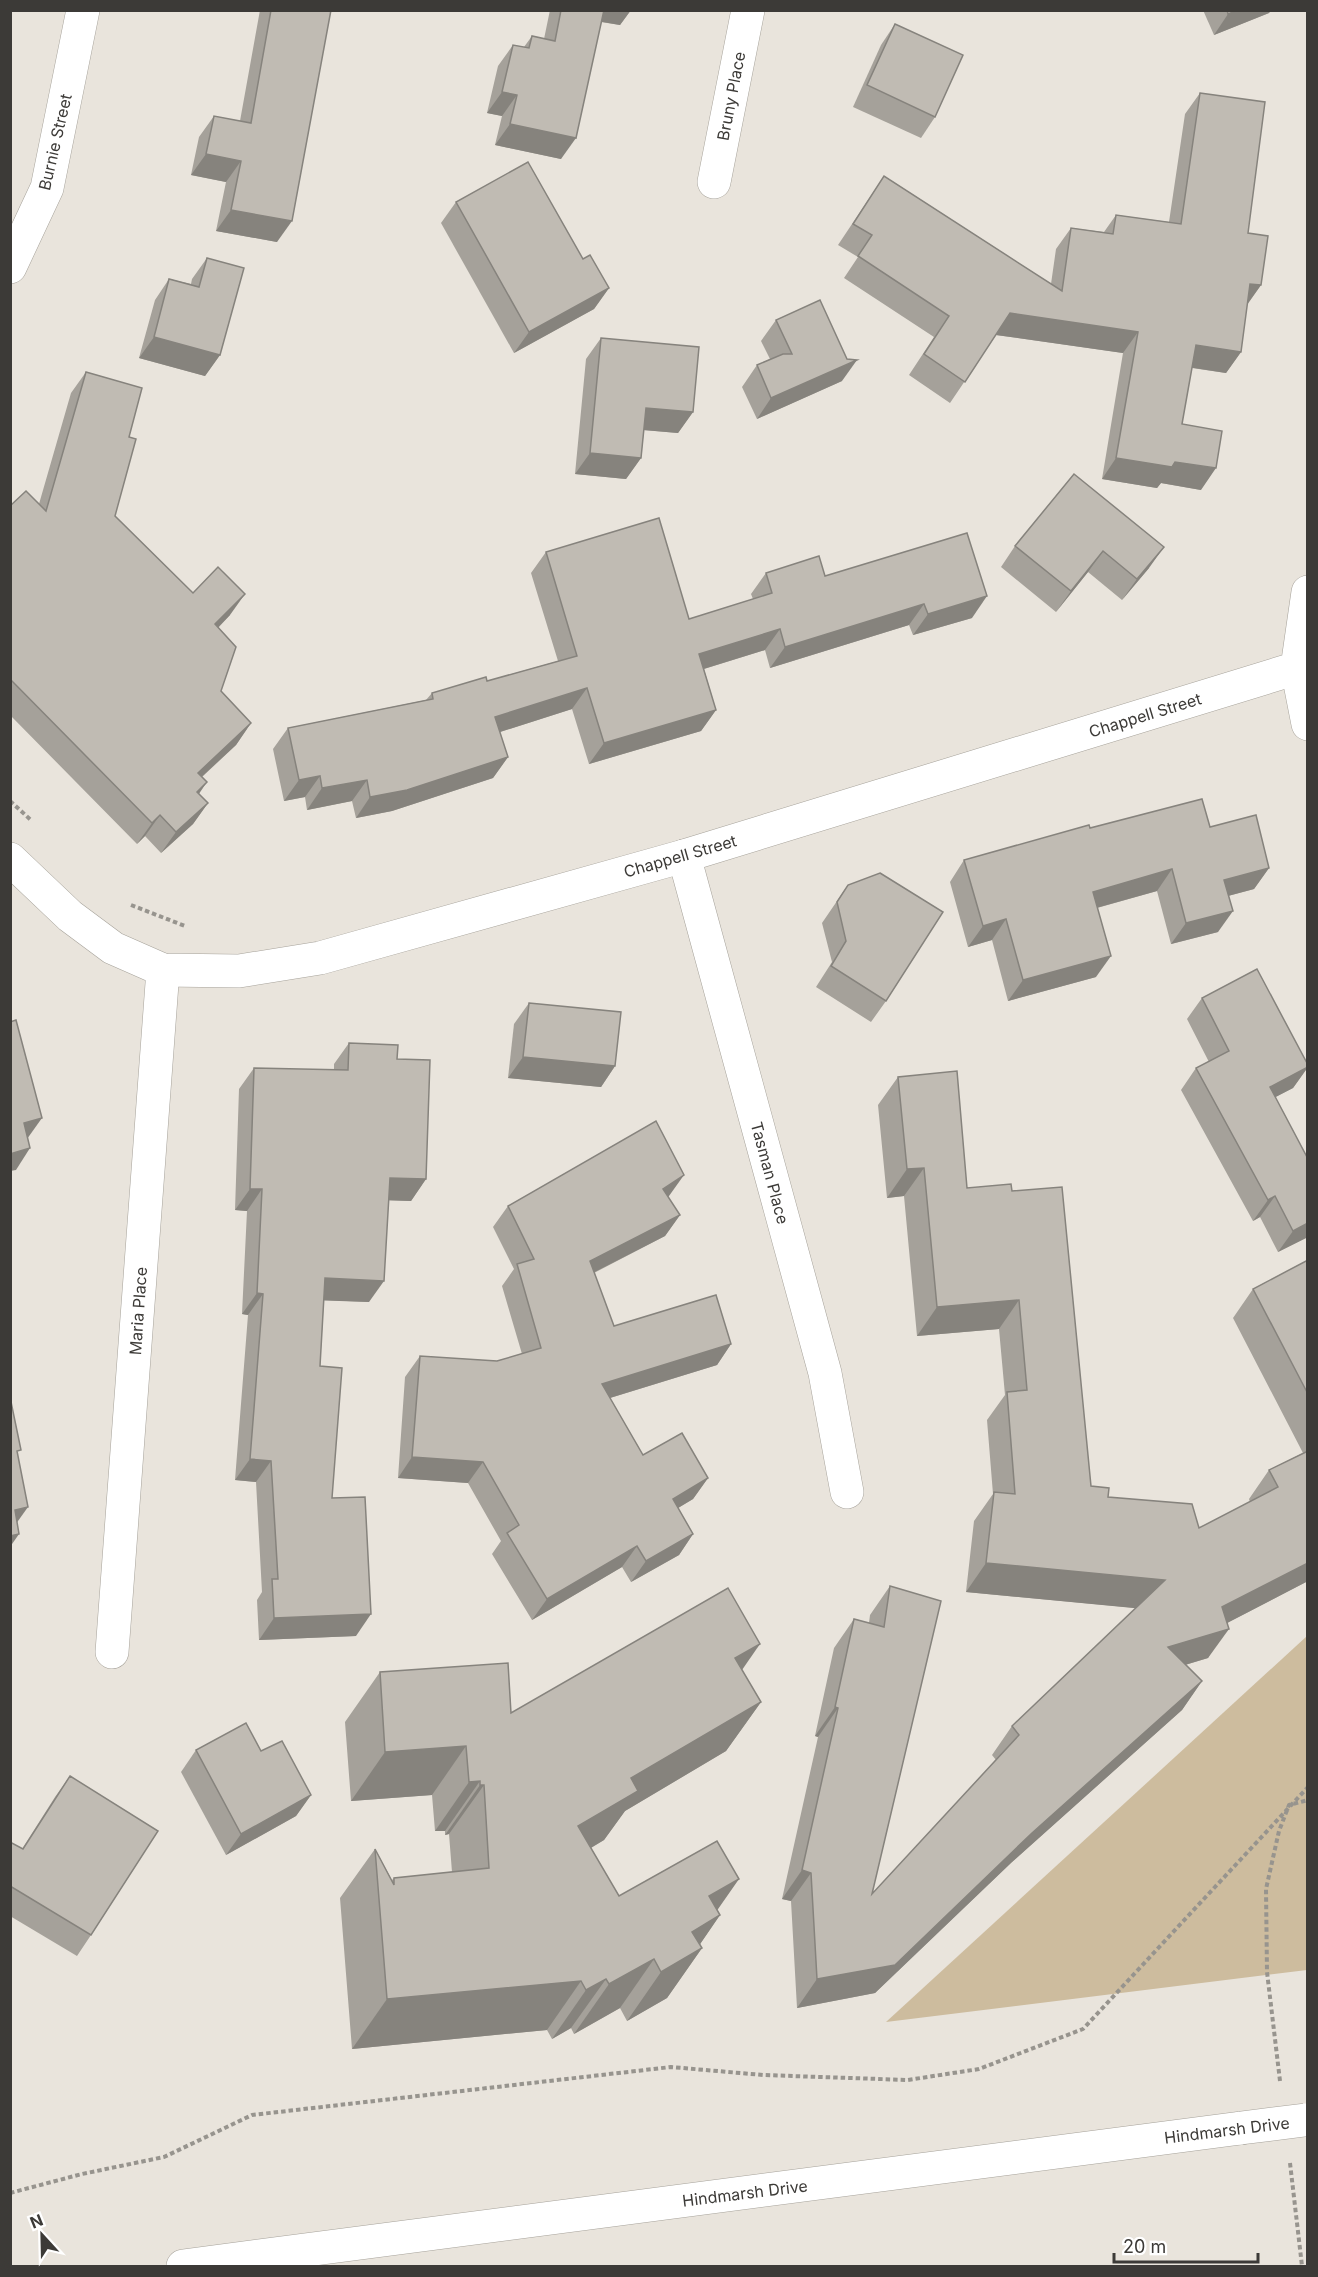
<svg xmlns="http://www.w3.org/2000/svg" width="1318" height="2277" font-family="Inter,sans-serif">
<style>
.grass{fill:#cdbc9e}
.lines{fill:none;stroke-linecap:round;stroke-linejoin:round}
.street-casing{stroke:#a6a29a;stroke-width:34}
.secondary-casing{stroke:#a6a29a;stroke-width:34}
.primary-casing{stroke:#a6a29a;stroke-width:34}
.path{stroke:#97948e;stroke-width:4;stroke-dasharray:4.5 3;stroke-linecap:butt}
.street{stroke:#fff;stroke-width:33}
.secondary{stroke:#fff;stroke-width:33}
.primary{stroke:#fff;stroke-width:33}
.primary-bridge-casing{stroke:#a6a29a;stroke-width:34;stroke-linecap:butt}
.primary-bridge{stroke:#fff;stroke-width:33}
.wall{fill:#a5a19a}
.shaded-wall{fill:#86837d}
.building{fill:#c0bbb3;stroke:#86837d;stroke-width:1.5}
.labels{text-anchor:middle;stroke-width:5;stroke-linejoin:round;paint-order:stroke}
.street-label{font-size:16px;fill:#3c3a37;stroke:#fff}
</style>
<rect width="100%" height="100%" fill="#e9e4dc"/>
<path class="grass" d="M1307 1636V1970L886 2022Z"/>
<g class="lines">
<defs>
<g id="street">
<path d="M714 182 748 10"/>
<path d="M1297 668 1308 724"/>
<path d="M684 856 825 1373 847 1492"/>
<path d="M10 859 70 916 113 948 163 970 239 971 320 958 684 856 1297 668 1308 592"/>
<path d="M112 1652 163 970"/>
</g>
<path id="secondary" d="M10 267 47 188 83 10"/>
<path id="primary" d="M183 2266 1241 2128"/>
</defs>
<use href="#street" class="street-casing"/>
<use href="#secondary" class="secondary-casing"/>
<use href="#primary" class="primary-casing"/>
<g class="path">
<path d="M10 801 32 821"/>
<path d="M131 905 185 926"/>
<path d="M1280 2081 1267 1972 1266 1889 1279 1831 1289 1805 1308 1800"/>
<path d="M1290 2163 1302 2266"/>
<path d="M10 2193 82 2174 164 2157 252 2115 671 2067 763 2075 908 2080 979 2069 1083 2029 1308 1787"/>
</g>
<use href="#street" class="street"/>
<use href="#secondary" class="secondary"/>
<use href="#primary" class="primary"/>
<defs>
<path id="primary-bridge" d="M1241 2128 1305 2120"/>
</defs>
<use href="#primary-bridge" class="primary-bridge-casing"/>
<use href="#primary-bridge" class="primary-bridge"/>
</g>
<g class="wall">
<path d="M260 10H331L277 242 216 231 226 182 191 175 199 137 214 116 240 121Z"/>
<path d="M550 10H631L620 25 601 22 561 159 495 145 502 116 487 113 498 66 513 45 524 47 532 36 544 39Z"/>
<path d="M1203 10H1271L1269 13 1214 35Z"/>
<path d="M895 24 935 117 921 138 853 107 881 45Z"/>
<path d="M1200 93 1248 233 1261 285 1247 305 1241 352 1226 373 1192 368 1182 424 1201 490 1161 483 1157 488 1102 479 1123 353 996 335 950 403 909 375 934 337 844 278 858 257 838 245 884 176 1051 284 1056 249 1071 228 1104 232 1116 215 1169 222 1185 114Z"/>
<path d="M456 202 583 259 609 288 594 309 514 353 441 223Z"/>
<path d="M207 258 220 355 205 376 139 358 155 300 169 279 191 284 192 279Z"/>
<path d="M776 320 842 381 757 419 742 387 757 365 770 359 761 341Z"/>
<path d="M601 338 693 412 678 433 644 430 641 458 626 479 575 474 586 359Z"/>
<path d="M86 372 129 437 115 516 193 593 230 615 218 628 221 691 251 723 236 745 202 777 199 794 208 803 193 824 161 853 145 836 137 844 10 715V506L39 504 71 393Z"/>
<path d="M1074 474 1149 568 1122 600 1088 572 1056 612 1001 567 1015 546Z"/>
<path d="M546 552 689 619 753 599 751 594 766 573 825 576 972 618 913 635 909 625 770 668 765 650 704 669 716 710 701 731 589 764 572 709 500 732 508 757 493 778 392 811 356 818 352 801 307 810 305 797 284 801 273 749 288 728 426 700 432 693 487 681 558 661 531 573Z"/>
<path d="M1210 827 1269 868 1254 889 1228 896 1218 932 1171 944 1157 891 1097 908 1096 977 1008 1001 992 940 968 947 950 882 964 860 1090 828Z"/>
<path d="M848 885 886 1001 871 1022 816 987 832 962 822 923Z"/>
<path d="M1202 998 1308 1067 1293 1088 1275 1097 1308 1159V1237L1278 1252 1260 1217 1253 1221 1181 1090 1196 1068 1209 1062 1187 1019Z"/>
<path d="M529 1003 615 1066 601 1087 508 1078 514 1024Z"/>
<path d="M349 1043 397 1059 426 1179 411 1201 389 1200 369 1302 324 1300 320 1366 332 1498 356 1636 259 1640 257 1600 262 1592 256 1482 235 1480 248 1315 242 1314 247 1211 235 1210 239 1089 254 1068 334 1070V1064Z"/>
<path d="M898 1077 967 1188 1012 1191 1091 1486 1108 1497 1199 1528 1250 1502 1249 1499 1269 1470 1303 1453 1233 1318 1253 1289 1308 1260V1581L1227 1623 1208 1658 1185 1665 1202 1681 1182 1710 1012 1862 875 1993 797 2008 791 1901 782 1899 818 1737 815 1736 834 1648 854 1619 869 1623 870 1615 890 1586 872 1894 996 1760 992 1755 1012 1726 1136 1608 966 1592 974 1521 993 1494 987 1420 1005 1395 999 1329 917 1336 904 1196 887 1198 878 1105Z"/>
<path d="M669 1196 668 1197 680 1215 665 1236 594 1273 614 1326 731 1344 717 1365 610 1398 643 1455 708 1478 693 1499 678 1508 693 1534 679 1555 631 1582 622 1567 532 1620 492 1554 501 1541 468 1483 398 1478 405 1377 420 1356 497 1361 522 1354 502 1286 514 1269 493 1227 508 1206Z"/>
<path d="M742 1670 761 1702 726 1751 625 1811 604 1840 591 1848 619 1896 717 1910 720 1915 700 1944 702 1948 667 1998 627 2021 620 2008 574 2034 571 2028 552 2039 547 2030 352 2049 340 1898 375 1849 392 1880 394 1878 452 1872 449 1834 445 1835V1831H435L432 1795 351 1801 345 1722 380 1672 511 1713Z"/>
<path d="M196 1750 261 1751 311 1795 296 1816 226 1855 181 1772Z"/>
<path d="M70 1776 91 1935 77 1956 10 1916V1842L22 1849 55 1797Z"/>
</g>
<g class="shaded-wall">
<path d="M598 10H631L620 25 591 20Z"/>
<path d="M1238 10H1271L1269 13 1214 35 1228 14Z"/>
<path d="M502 92 517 95 502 116 487 113Z"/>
<path d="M510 124 576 138 561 159 495 145Z"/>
<path d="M206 154 241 161 226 182 191 175Z"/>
<path d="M231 210 292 221 277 242 216 231Z"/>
<path d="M1250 284 1261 285 1246 306Z"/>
<path d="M609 288 594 309 514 353 529 332Z"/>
<path d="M1010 313 1138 332 1123 353 996 335Z"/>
<path d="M154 337 220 355 205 376 139 358Z"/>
<path d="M1196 345 1241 352 1226 373 1181 366Z"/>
<path d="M857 360 842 381 757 419 771 398Z"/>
<path d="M646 408 693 412 678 433 631 429Z"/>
<path d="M590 453 641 458 626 479 575 474Z"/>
<path d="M1116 458 1175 462 1216 468 1201 490 1161 483 1157 488 1102 479Z"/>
<path d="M1164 547 1149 568 1122 600 1137 579Z"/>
<path d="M1103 551 1088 572 1056 612 1071 591Z"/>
<path d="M245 594 230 615 200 646 215 624Z"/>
<path d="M987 596 972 618 913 635 928 614Z"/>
<path d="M924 604 909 625 770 668 785 647Z"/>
<path d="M780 629 765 650 684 675 699 654Z"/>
<path d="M587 688 572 709 481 738 495 717Z"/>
<path d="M716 710 701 731 589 764 604 743Z"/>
<path d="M251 723 236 745 183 794 198 773Z"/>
<path d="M508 757 493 778 392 811 356 818 370 797Z"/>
<path d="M320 776 305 797 284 801 299 780Z"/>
<path d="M367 780 352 801 307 810 322 788Z"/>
<path d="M207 782 192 804 197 792Z"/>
<path d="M208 803 193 824 161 853 176 832Z"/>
<path d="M160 815 145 836 137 844 152 823Z"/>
<path d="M1269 868 1254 889 1209 901 1224 880Z"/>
<path d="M1172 869 1157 891 1078 913 1093 892Z"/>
<path d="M1233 911 1218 932 1171 944 1186 923Z"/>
<path d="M1006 919 992 940 968 947 983 926Z"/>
<path d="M1111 956 1096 977 1008 1001 1023 980Z"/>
<path d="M523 1057 615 1066 601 1087 508 1078Z"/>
<path d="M1308 1067 1293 1088 1255 1108 1270 1087Z"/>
<path d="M42 1118 27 1139 24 1123Z"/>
<path d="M30 1148 16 1170 10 1171V1154Z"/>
<path d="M924 1168 904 1196 887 1198 907 1169Z"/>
<path d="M684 1175 669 1196 648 1210 663 1189Z"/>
<path d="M390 1178 426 1179 411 1201 375 1200Z"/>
<path d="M250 1189H262L247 1211 235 1210Z"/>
<path d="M1275 1196 1260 1217 1253 1221 1268 1200Z"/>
<path d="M680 1215 665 1236 575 1282 590 1261Z"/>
<path d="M1308 1223V1237L1278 1252 1293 1231Z"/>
<path d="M325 1278 384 1281 369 1302 310 1300Z"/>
<path d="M257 1293 263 1294 248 1315 242 1314Z"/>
<path d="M1019 1300 999 1329 917 1336 937 1307Z"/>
<path d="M731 1344 717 1365 587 1405 602 1384Z"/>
<path d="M412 1457 483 1462 468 1483 398 1478Z"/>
<path d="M250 1459 271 1461 256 1482 235 1480Z"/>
<path d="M708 1478 693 1499 658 1520 673 1499Z"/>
<path d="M28 1507 13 1528 15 1510Z"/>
<path d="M19 1534 10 1547V1536Z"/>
<path d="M693 1534 679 1555 631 1582 646 1561Z"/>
<path d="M637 1546 622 1567 532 1620 547 1599Z"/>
<path d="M986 1563 1165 1580 1144 1609 966 1592Z"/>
<path d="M1308 1563V1581L1202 1636 1222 1607Z"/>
<path d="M371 1614 356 1636 259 1640 274 1618Z"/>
<path d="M1229 1629 1208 1658 1148 1676 1168 1647Z"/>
<path d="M760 1644 726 1693 735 1658Z"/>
<path d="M1202 1681 1182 1710 1012 1862 875 1993 797 2008 817 1979 1032 1833Z"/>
<path d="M761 1702 726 1751 625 1811 604 1840 543 1876 578 1826 631 1778Z"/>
<path d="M835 1707 838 1708 818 1737 815 1736Z"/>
<path d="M466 1746 432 1795 351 1801 385 1752Z"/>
<path d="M480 1781 445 1831H435L469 1782Z"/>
<path d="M480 1785H484L449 1834 445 1835Z"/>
<path d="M311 1795 296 1816 226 1855 241 1834Z"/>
<path d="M802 1870 811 1873 791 1901 782 1899Z"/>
<path d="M739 1879 709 1922 720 1915 694 1953 702 1948 667 1998 627 2021 661 1972 709 1896Z"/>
<path d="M654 1959 620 2008 574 2034 609 1984Z"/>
<path d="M606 1979 571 2028 552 2039 586 1990Z"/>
<path d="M581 1981 547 2030 352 2049 387 1999Z"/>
</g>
<g class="building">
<path d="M271 10H331L292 221 231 210 241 161 206 154 214 116 251 123Z"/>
<path d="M561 10H604L576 138 510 124 517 95 502 92 513 45 529 48 532 36 555 41Z"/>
<path d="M1227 10H1238L1228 14Z"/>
<path d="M895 24 963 55 935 117 867 85Z"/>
<path d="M1200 93 1265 102 1248 233 1268 236 1261 285 1250 284 1241 352 1196 345 1182 424 1222 431 1216 468 1175 462 1172 467 1116 458 1138 332 1010 313 965 382 924 354 949 316 858 256 872 235 853 224 884 176 1062 291 1071 228 1113 234 1116 215 1181 224Z"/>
<path d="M528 162 583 259 590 255 609 288 529 332 456 202Z"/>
<path d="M207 258 244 268 220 355 154 337 169 279 199 287Z"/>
<path d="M820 300 847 359 857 360 771 398 757 365 783 354H792L776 320Z"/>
<path d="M601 338 699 347 693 412 646 408 641 458 590 453Z"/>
<path d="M86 372 142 388 129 437 136 439 115 516 193 593 218 567 245 594 215 624 236 647 221 691 251 723 198 773 207 782 197 792 208 803 176 832 160 815 152 823 10 679V506L26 491 46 511Z"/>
<path d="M1074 474 1164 547 1137 579 1103 551 1071 591 1015 546Z"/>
<path d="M659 518 689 619 772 593 766 573 819 556 825 576 967 533 987 596 928 614 924 604 785 647 780 629 699 654 716 710 604 743 587 688 495 717 508 757 407 790 370 797 367 780 322 788 320 776 299 780 288 728 433 699 432 693 486 677 487 681 577 656 546 552Z"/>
<path d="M1202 799 1210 827 1256 815 1269 868 1224 880 1233 911 1186 923 1172 869 1093 892 1111 956 1023 980 1006 919 983 926 964 860 1089 825 1090 828Z"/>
<path d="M880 873 943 912 886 1001 831 966 846 941 837 902 848 885Z"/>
<path d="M1257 969 1308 1065V1067L1270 1087 1308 1159V1223L1293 1231 1275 1196 1268 1200 1196 1068 1229 1051 1202 998Z"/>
<path d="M529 1003 621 1012 615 1066 523 1057Z"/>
<path d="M16 1020 42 1118 24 1123 30 1148 10 1154V1022Z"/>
<path d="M349 1043 398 1045 397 1059 430 1060 426 1179 390 1178 384 1281 325 1278 320 1366 342 1368 332 1498 365 1497 371 1614 274 1618 272 1579H278L271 1461 250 1459 263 1294 257 1293 262 1189H250L254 1068 348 1070Z"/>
<path d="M957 1071 967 1188 1011 1184 1012 1191 1062 1187 1091 1486 1109 1488 1108 1497 1192 1504 1199 1528 1278 1487 1269 1470 1308 1451V1563L1222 1607 1229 1629 1168 1647 1202 1681 1032 1833 895 1965 817 1979 811 1873 802 1870 838 1708 835 1707 854 1619 884 1627 890 1586 941 1601 872 1894 1019 1735 1012 1726 1165 1580 986 1563 994 1492 1015 1494 1007 1392 1027 1390 1019 1300 937 1307 924 1168 907 1169 898 1077Z"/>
<path d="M656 1121 684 1175 663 1189 680 1215 590 1261 614 1326 716 1295 731 1344 602 1384 643 1455 682 1433 708 1478 673 1499 693 1534 646 1561 637 1546 547 1599 507 1533 519 1525 483 1462 412 1457 420 1356 497 1361 541 1348 517 1264 534 1259 508 1206Z"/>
<path d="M1308 1260V1394L1253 1289Z"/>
<path d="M10 1397 21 1450 17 1451 28 1507 15 1510 19 1534 10 1536Z"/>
<path d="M728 1588 760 1644 735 1658 761 1702 631 1778 638 1791 578 1826 619 1896 717 1841 739 1879 709 1896 720 1915 692 1932 702 1948 661 1972 654 1959 609 1984 606 1979 586 1990 581 1981 387 1999 375 1849 394 1885V1878L489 1868 484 1785H480V1781L469 1782 466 1746 385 1752 380 1672 508 1663 511 1713Z"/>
<path d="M246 1723 261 1751 282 1741 311 1795 241 1834 196 1750Z"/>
<path d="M70 1776 158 1831 91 1935 10 1886V1842L23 1849Z"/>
</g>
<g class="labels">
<g class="street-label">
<text transform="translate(731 96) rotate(-79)" y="6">Bruny Place</text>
<text transform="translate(55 142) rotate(-77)" y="6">Burnie Street</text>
<text transform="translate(1145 715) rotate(-17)" y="6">Chappell Street</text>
<text transform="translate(680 856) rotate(-16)" y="6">Chappell Street</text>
<text transform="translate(770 1173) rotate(75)" y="6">Tasman Place</text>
<text transform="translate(138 1311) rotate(-86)" y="6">Maria Place</text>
<text transform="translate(1227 2130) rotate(-7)" y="6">Hindmarsh Drive</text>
<text transform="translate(745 2193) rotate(-7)" y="6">Hindmarsh Drive</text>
</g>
</g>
<rect width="1318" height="2277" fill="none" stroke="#3c3a37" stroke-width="24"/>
<g transform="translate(42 2235) rotate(338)" stroke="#ffffff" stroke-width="4.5" paint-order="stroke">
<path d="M0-4.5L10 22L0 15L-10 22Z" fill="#3c3a37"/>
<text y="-9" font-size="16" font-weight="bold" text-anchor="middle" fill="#3c3a37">N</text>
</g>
<path d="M1114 2253v9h144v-9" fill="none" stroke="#3c3a37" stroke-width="3"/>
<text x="1123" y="2253" font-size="18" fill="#3c3a37" stroke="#ffffff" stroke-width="4.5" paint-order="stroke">20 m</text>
</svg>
